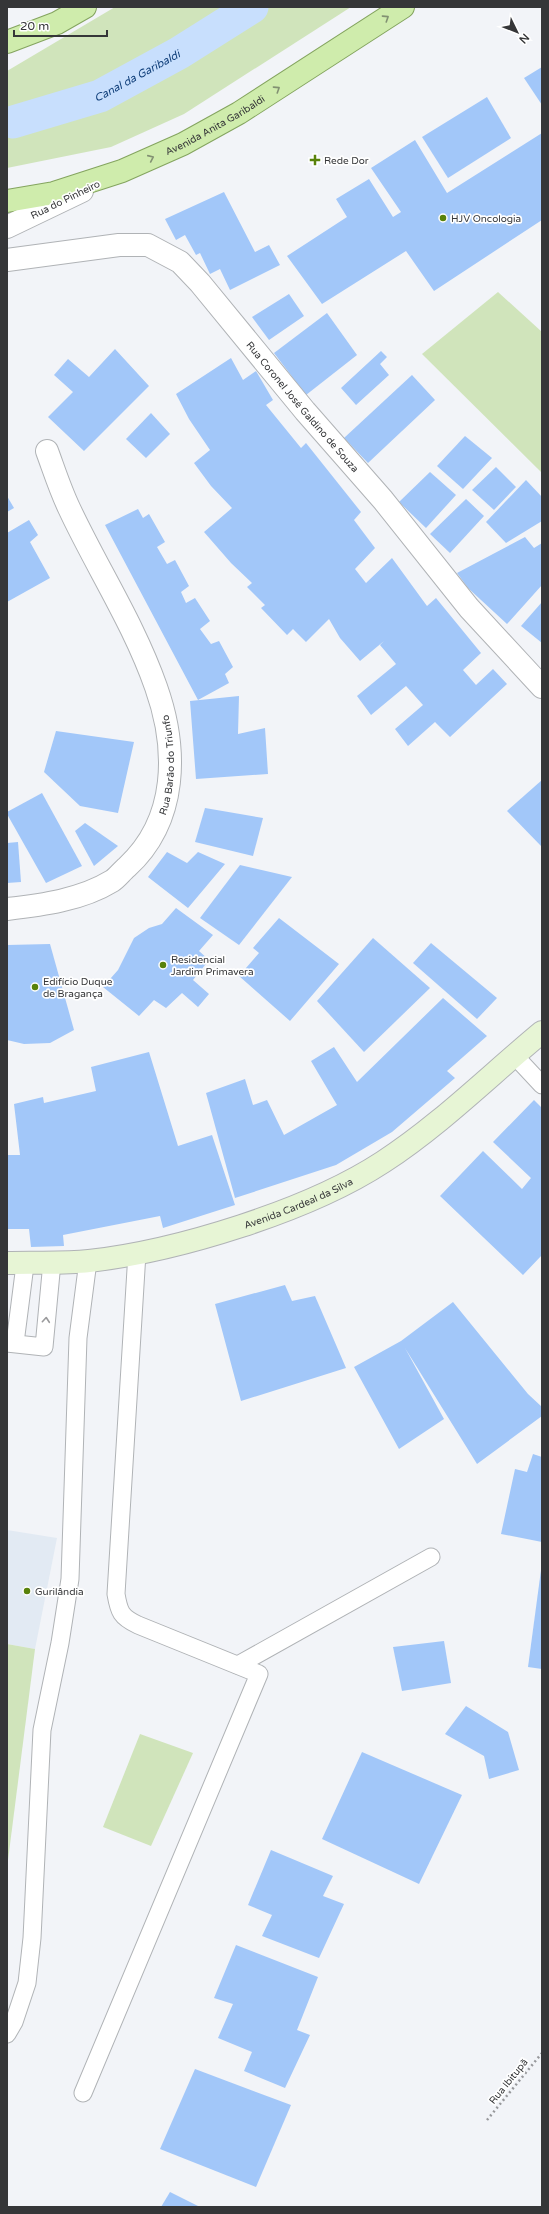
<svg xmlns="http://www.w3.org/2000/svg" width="549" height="2214" font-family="'Varela Round',sans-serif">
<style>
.built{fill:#e2eaf3}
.green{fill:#d0e4bb}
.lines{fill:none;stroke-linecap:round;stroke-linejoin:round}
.canal{stroke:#c8dffd;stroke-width:33}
.building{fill:#a2c7f9}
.lane-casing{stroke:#b0b3b6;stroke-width:19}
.street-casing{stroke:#b0b3b6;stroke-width:24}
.secondary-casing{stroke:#b0b3b6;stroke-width:24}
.primary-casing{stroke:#84a45f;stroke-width:24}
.path{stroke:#97989b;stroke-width:2.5;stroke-dasharray:2 3;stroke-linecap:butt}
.lane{stroke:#fff;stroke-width:17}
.street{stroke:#fff;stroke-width:22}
.secondary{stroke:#e7f5d5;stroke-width:22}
.primary{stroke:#cfecac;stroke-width:22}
.oneway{stroke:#829172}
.oneway2{stroke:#9a9a9c}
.poi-dot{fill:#58820a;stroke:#fff;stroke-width:1.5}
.labels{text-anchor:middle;stroke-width:3.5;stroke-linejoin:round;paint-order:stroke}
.street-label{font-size:10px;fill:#353638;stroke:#fff}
.poi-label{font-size:10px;fill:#353638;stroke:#fff;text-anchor:start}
.water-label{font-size:11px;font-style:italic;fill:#11407b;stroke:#fff}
</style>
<rect width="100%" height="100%" fill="#f2f4f8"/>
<path class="built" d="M7 1530 57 1538 35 1649 7 1644Z"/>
<g class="green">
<path d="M115 7H351L184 114 111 147 7 168V71Z"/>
<path d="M498 292 542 332V473L422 354Z"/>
<path d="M7 1644 35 1649 7 1868Z"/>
<path d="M140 1734 193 1753 151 1846 103 1827Z"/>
</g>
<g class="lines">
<path class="canal" id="s1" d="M13 122 100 96 179 53 252 7"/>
</g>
<g class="building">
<path d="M542 67V105L524 78Z"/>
<path d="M487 97 511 138 448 178 422 137Z"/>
<path d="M542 133V220L434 291 406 251 322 304 287 256 347 217 336 199 369 179 393 217 401 212 371 168 415 140 447 193Z"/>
<path d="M224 192 255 252 269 245 280 265 230 290 220 269 210 274 200 253 196 255 185 235 176 240 165 219Z"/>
<path d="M289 294 304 316 269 340 252 317Z"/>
<path d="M327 313 357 355 306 395 274 353Z"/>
<path d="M115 349 149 386 84 451 48 417 73 392 54 375 68 359 89 377Z"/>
<path d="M381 351 387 357 380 364 389 375 356 405 341 388Z"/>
<path d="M231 358 243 380 256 371 273 400 266 405 301 448 306 443 361 512 354 520 375 548 355 569 366 583 392 558 427 606 436 598 481 653 463 670 476 685 493 669 507 684 450 737 435 722 408 746 395 729 423 705 406 686 371 715 357 696 396 664 380 645 384 641 360 661 340 638 329 619 306 642 293 629 287 635 261 608 265 605 247 587 252 583 231 563 204 532 232 508 211 486 194 463 210 450 189 419 176 394Z"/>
<path d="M412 375 435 400 368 463 344 438Z"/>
<path d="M151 413 170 434 146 458 126 439Z"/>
<path d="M465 436 492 458 463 489 437 466Z"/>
<path d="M496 467 516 487 494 510 472 490Z"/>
<path d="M430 472 456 495 426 528 399 502Z"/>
<path d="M526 480 542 497V521L506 543 486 522Z"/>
<path d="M7 496 14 508 7 512Z"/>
<path d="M466 499 484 516 450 553 430 534Z"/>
<path d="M138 509 143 518 149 514 165 542 157 547 167 564 175 560 189 586 181 592 186 603 195 598 210 621 200 629 211 644 219 641 233 667 225 674 229 683 198 700 105 525Z"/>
<path d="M29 520 38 535 30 542 50 578 7 602V533Z"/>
<path d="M525 537 534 548 542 543V585L507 624 468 588 457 573Z"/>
<path d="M542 602V643L521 626Z"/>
<path d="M239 696 238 734 265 728 268 774 196 779 190 701Z"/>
<path d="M56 731 134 742 118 813 80 806 44 772Z"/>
<path d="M542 780V847L507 811Z"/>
<path d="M42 793 82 866 46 883 7 814V812Z"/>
<path d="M205 808 263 818 253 856 195 842Z"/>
<path d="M85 823 118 846 94 866 75 831Z"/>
<path d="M18 842 21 882 7 883V843Z"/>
<path d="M167 852 187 863 198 852 225 864 188 908 148 877Z"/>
<path d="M240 865 292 877 239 945 200 918Z"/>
<path d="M176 908 213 935 199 951 209 960 193 980 209 994 198 1007 182 993 166 1008 154 1000 139 1016 103 987 118 970 134 938 149 928 162 924Z"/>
<path d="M279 918 339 964 290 1021 239 976 259 953 253 948Z"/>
<path d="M373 938 430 988 364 1052 317 1001Z"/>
<path d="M431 943 497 998 477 1019 413 963Z"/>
<path d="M50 944 74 1030 50 1043 24 1044 7 1040V945Z"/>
<path d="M443 998 487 1036 447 1071 455 1078 392 1132 336 1165 235 1198 206 1093 245 1079 253 1105 267 1100 284 1135 337 1105 311 1061 334 1047 357 1082Z"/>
<path d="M149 1052 178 1146 212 1135 235 1205 163 1228 160 1216 63 1235 64 1246 31 1247 29 1229H7V1155H20L14 1104 43 1097 44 1103 96 1091 91 1067Z"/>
<path d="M534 1100 542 1108V1255L523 1275 440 1196 483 1151 522 1189 531 1178 493 1142Z"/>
<path d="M285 1285 292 1301 315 1296 346 1368 241 1401 215 1304Z"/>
<path d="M453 1302 528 1394 542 1407V1416L477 1464 405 1348 444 1419 399 1449 354 1367 401 1341Z"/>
<path d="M533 1454 542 1457V1542L501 1534 515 1469 527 1472Z"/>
<path d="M541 1570H542V1669L528 1667Z"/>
<path d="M444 1641 451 1683 402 1691 393 1647Z"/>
<path d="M466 1706 508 1732 519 1770 489 1779 484 1756 445 1734Z"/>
<path d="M362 1752 462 1795 419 1884 322 1839Z"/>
<path d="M271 1850 333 1876 323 1896 344 1904 319 1958 262 1936 272 1915 248 1905Z"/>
<path d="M236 1945 318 1977 297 2030 310 2035 285 2088 244 2071 252 2052 218 2038 233 2004 214 1998Z"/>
<path d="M195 2069 291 2105 256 2187 160 2149Z"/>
<path d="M170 2192 200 2207H161Z"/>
</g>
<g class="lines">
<defs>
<g id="lane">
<path d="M514 1055 542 1085"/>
<path d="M7 1343 44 1347 52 1262"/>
<path d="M15 1343 25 1265"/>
<path d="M238 1665 431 1557"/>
<path d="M7 2034 14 2022 27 1983 32 1938 42 1730 60 1643 70 1579 78 1338 88 1261"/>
<path d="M83 2093 259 1674 138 1625C121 1617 119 1612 116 1594L137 1253"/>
</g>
<g id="street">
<path d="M7 227 82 191"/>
<path id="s2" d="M7 260 119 245H148L180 262 200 283 305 411 383 500 469 608 542 687"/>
<path id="s3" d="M7 909C42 905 81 900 112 881 117 878 122 871 127 867 178 820 178 749 156 687 134 624 97 568 69 508 60 489 54 470 47 451"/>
</g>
<g id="secondary">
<path id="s4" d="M7 1263C34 1262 62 1264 89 1261 177 1251 308 1211 383 1162 440 1125 490 1075 542 1032"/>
</g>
<g id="primary">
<path d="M7 42 57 23 85 7"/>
<path id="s5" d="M7 201 54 193 122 171 183 144 239 113 403 7"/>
</g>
</defs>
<use href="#lane" class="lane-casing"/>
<use href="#street" class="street-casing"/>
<use href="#secondary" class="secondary-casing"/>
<use href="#primary" class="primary-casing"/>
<path class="path" d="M487 2120 542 2053"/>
<use href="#lane" class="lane"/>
<use href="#street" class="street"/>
<use href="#secondary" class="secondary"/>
<use href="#primary" class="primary"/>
</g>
<defs><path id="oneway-chevron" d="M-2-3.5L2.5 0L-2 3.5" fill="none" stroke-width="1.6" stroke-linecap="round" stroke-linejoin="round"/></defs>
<g class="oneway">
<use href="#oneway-chevron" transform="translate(386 18) rotate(-33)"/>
<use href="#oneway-chevron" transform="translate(277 89) rotate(-33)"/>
<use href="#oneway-chevron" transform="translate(151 158) rotate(-24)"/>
</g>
<use class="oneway2" href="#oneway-chevron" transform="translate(46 1320) rotate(-85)"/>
<g class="poi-dot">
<path d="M313 154h4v4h4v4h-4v4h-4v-4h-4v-4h4z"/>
<circle cx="443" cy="218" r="4"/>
<circle cx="163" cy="965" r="4"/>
<circle cx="35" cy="987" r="4"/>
<circle cx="27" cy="1591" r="4"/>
</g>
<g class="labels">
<g class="street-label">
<text dy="4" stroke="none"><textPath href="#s5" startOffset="223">Avenida Anita Garibaldi</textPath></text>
<text transform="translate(65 199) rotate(-26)" y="4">Rua do Pinheiro</text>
<text dy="4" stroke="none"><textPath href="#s2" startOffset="368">Rua Coronel José Galdino de Souza</textPath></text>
<text dy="4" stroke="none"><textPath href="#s3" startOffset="244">Rua Barão do Triunfo</textPath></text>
<text dy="4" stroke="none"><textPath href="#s4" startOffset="300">Avenida Cardeal da Silva</textPath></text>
<text transform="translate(508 2081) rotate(-51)" y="4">Rua Ibitupã</text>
</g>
<g class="poi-label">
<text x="324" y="164">Rede Dor</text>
<text x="451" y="222">HJV Oncologia</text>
<text x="171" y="963">Residencial<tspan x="171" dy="12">Jardim Primavera</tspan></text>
<text x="43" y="985">Edifício Duque<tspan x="43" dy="12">de Bragança</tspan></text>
<text x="35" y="1595">Gurilândia</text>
</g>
<g class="water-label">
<text dy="4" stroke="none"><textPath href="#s1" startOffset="133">Canal da Garibaldi</textPath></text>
</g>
</g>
<rect width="549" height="2214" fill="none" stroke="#353638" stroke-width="16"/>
<g transform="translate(517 32) rotate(133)" stroke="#ffffff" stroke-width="3" paint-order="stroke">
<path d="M0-3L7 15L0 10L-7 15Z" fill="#353638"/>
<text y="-6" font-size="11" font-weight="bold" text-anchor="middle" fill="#353638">N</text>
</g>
<path d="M14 30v6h93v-6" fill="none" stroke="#353638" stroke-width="2"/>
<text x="20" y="30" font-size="12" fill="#353638" stroke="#ffffff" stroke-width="3" paint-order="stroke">20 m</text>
</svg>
